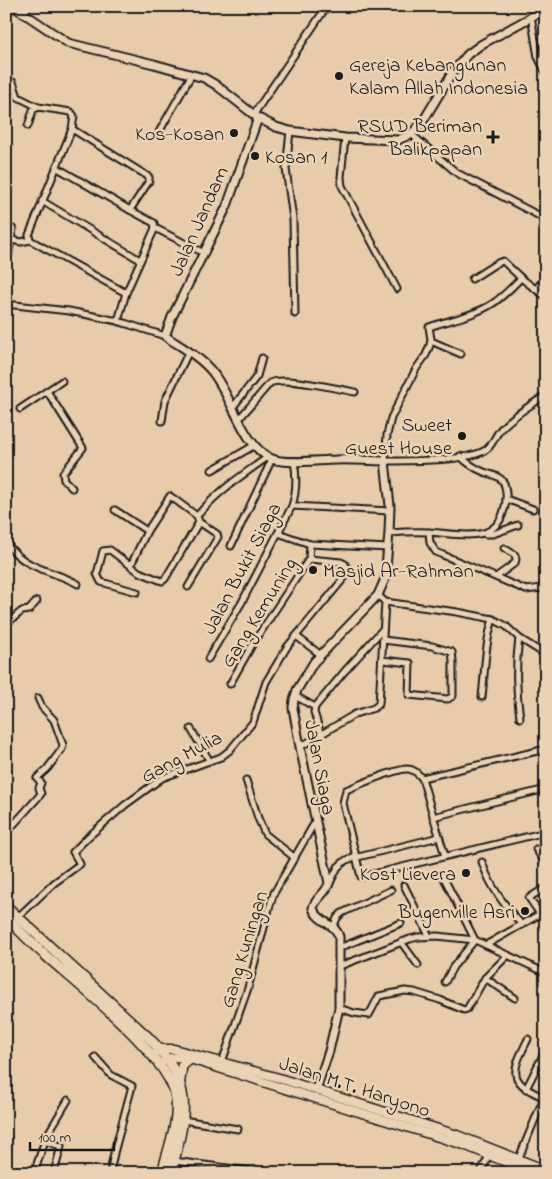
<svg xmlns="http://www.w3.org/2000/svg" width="552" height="1179" font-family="'Indie Flower',sans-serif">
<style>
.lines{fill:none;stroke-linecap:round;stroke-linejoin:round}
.stream{stroke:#538389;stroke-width:2}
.street-casing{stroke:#1c1c1c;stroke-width:9}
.secondary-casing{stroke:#1c1c1c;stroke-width:11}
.primary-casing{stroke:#1c1c1c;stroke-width:11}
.highway-casing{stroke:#1c1c1c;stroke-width:12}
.street{stroke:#ecd2b4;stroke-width:5}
.secondary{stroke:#ecd2b4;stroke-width:7}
.primary{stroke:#ecd2b4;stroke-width:8}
.highway{stroke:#ecd2b4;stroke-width:9}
.poi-dot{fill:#1c1c1c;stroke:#ecd2b4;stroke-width:2}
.labels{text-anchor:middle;stroke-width:5;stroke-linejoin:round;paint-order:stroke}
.poi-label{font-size:20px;fill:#1c1c1c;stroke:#ecd2b4;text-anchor:end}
.street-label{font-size:20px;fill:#1c1c1c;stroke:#ecd2b4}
</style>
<rect width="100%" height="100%" fill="#e8cbab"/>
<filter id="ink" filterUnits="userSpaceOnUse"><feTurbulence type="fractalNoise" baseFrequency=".02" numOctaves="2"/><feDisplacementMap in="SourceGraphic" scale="10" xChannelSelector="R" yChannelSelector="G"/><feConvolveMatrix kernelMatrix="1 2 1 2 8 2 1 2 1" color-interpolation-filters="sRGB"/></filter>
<g filter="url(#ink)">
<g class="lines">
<path class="stream" d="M56 312 75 315 146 332"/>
<defs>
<g id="street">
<path d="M23 14 29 6"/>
<path d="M531 16 538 57 546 73"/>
<path d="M6 81 13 82 18 97 38 107 71 112 74 116 72 129 29 235 30 240"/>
<path d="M254 114 327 6"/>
<path d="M28 126 33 110 38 107"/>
<path d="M72 129 149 177V181L130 210 154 223 155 228 204 253"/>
<path d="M290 131 286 169 293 219 295 314"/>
<path d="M159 132 192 74"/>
<path d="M411 134 457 173 534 213 541 217 546 222"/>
<path d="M345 138 341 177 342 186 397 289"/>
<path d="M56 167 130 210"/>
<path d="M42 201 140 260"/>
<path d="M12 240 21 242 30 240"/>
<path d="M30 240 126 293"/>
<path d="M6 268 13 229"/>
<path d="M521 278C512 287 503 297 492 304 473 316 449 320 429 327L431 339 430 345 426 355 416 369 391 418 387 435 385 461C407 461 470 462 487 449 493 444 495 436 500 430 512 416 530 406 546 395"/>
<path d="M472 279 497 263 503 261 521 278 546 297"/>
<path d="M536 289 546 277"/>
<path d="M6 304 69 311 118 321 165 336"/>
<path d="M118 321 126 293 155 228"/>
<path d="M431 341 461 354"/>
<path d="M47 391 83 448 63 473 64 480 72 488"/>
<path d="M233 407 257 376 262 358"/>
<path d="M20 409 62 381"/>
<path d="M239 419 270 383C284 376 338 389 355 392"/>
<path d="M162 421 165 401 189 351"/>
<path d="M212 470 255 445"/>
<path d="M506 499 533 509"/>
<path d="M292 506 390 511"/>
<path d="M115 510 147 531"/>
<path d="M429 532 430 543 436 552 526 590 542 588 546 592"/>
<path d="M278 533 310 544 388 548"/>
<path d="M389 533C402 532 415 531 428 532 456 533 495 546 504 510 507 501 507 492 504 483 499 475 492 475 484 472 474 468 467 463 460 456"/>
<path d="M485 534H493L518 525"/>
<path d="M6 542C24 570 53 570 78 584"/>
<path d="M231 546 272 459"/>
<path d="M131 565 147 531 170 496 197 516"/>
<path d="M496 577 515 563 516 559 515 555 504 548"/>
<path d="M188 587 218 537 217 534 199 522"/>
<path d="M137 592 101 582 97 574 103 551 110 550 139 572 162 581 165 579 199 522 197 516C217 492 242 475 268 457"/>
<path d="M385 602 457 612 493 619 506 626 519 638 546 655"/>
<path d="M6 624 22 611 29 610 37 601"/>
<path d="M296 636 321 655"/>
<path d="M519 638C515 666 516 691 520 718"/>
<path d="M208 659 242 602 292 506C297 490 297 477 294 461"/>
<path d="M382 660 410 663 409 695 448 699 453 696V661L452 652 432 646 383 640"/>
<path d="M230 684 252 645 309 559 310 544"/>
<path d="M295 696 315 707"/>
<path d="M482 697C485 670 485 644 493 619"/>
<path d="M191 729 209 760"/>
<path d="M321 735 314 712 315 707 344 672 383 629"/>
<path d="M300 747 355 714 374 708 379 704 385 602 378 595"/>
<path d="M422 778 546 749"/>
<path d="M246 780 258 818 265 834 295 858"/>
<path d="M433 817 546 789"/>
<path d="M6 833 41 794 39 788 41 783 37 778 47 769 62 749 63 745 54 720 42 707 38 698"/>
<path d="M536 849 546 864"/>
<path d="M445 856 422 778C418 774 414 769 408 769 397 768 358 785 346 790L343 803 361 877 546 832"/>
<path d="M482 862C490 887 505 906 522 925"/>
<path d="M442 874 475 940 453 967 445 982"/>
<path d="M329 885 338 867 346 860 439 837"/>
<path d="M404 885 429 936"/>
<path d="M18 917 54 883 80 864 73 852 88 837 125 805 162 778 221 757 230 750 253 722 266 682 287 647 345 577 348 570 345 564 341 562 309 559"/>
<path d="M333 928 337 918 342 913 391 890"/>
<path d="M401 942 418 965"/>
<path d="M486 945 540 914 529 898 546 887"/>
<path d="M339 948 401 923"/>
<path d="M340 966 410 939 418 937 437 936 475 940 546 973"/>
<path d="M485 978 515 998"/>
<path d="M339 1008 354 1013 369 1015 379 996 405 991 414 992 440 1000 464 1010 467 1009 485 978 508 955"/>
<path d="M95 1057 111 1075 132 1086 114 1153 110 1173"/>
<path d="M222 1062 248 988 270 905 274 893 315 822"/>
<path d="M526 1089 546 1049"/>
<path d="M183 1120 238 1129"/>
<path d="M44 1141 61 1146 54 1173"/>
<path d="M519 1158 543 1100 541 1096C505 1081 514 1068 528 1039"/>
<path d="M174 1161 265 1173"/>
<path d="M34 1173 46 1137 68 1100"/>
<path d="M480 1173 489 1156"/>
</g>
<g id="secondary">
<path d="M13 6 68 43 154 64 204 78 216 85 258 118 276 127 290 131 345 138 398 140 411 134 422 123 452 73 468 54 482 44 546 9"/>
<path d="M258 118 227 206 172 317 165 336C181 347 201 357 213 373 232 397 243 445 270 458 283 465 319 460 335 460 351 459 368 461 385 461L390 506 389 533 385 579 378 595 314 662 297 690 294 700 293 708 300 747 329 883C327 893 315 898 313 908 317 922 336 923 339 937V1008L329 1051 316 1090"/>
</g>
<g id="primary">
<path d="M156 1053 160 1049H174L279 1078 457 1135 546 1170"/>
<path d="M163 1062C172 1055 179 1057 190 1059L464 1145 533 1173"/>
</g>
<g id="highway">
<path d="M6 906 149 1038C196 1086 186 1114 171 1173"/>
<path d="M6 917C19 930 31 943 44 954 77 984 170 1056 176 1098 179 1123 168 1149 162 1173"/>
<path d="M180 1080 182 1066 190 1059"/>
</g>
</defs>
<use href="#street" class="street-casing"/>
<use href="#secondary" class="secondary-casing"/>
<use href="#primary" class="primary-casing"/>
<use href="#highway" class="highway-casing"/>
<use href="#street" class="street"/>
<use href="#secondary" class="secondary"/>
<use href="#primary" class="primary"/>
<use href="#highway" class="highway"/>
</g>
</g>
<g class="poi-dot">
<circle cx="339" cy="76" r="5"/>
<circle cx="234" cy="133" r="5"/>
<path d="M490.5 129.5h5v5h5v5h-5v5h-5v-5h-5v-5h5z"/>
<circle cx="255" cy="156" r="5"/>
<circle cx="462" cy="436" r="5"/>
<circle cx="313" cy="570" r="5"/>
<circle cx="466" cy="873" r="5"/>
<circle cx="525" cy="911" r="5"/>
</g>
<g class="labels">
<g class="poi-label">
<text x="349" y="71" text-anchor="start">Gereja Kebangunan<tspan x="349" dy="23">Kalam Allah Indonesia</tspan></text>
<text x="482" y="132">RSUD Beriman<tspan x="482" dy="23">Balikpapan</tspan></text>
<text x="224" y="140">Kos-Kosan</text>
<text x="265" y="163" text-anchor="start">Kosan 1</text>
<text x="452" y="431">Sweet<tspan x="452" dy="23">Guest House</tspan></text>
<text x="323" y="577" text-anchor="start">Masjid Ar-Rahman</text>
<text x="456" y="880">Kost Lievera</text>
<text x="515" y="918">Bugenville Asri</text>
</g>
<g class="street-label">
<text transform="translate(198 221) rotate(-66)" y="7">Jalan Jandam</text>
<text transform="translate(241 568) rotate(-62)" y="7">Jalan Bukit Siaga</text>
<text transform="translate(258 612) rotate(-58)" y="7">Gang Kemuning</text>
<text transform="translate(181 756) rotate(-28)" y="7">Gang Mulia</text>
<text transform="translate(321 767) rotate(79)" y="7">Jalan Siaga</text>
<text transform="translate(243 949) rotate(-73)" y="7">Gang Kuningan</text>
<text transform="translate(355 1086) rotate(18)" y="7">Jalan M.T. Haryono</text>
</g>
</g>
<rect width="552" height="1179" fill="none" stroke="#ecd2b4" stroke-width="25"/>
<rect x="12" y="12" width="527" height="1154" fill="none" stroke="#1c1c1c" stroke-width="2" filter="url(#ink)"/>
<path d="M30 1142v8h84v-8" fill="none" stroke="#1c1c1c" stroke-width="2.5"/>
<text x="38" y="1142" font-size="15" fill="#1c1c1c" stroke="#ecd2b4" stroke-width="4" paint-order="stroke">100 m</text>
</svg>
